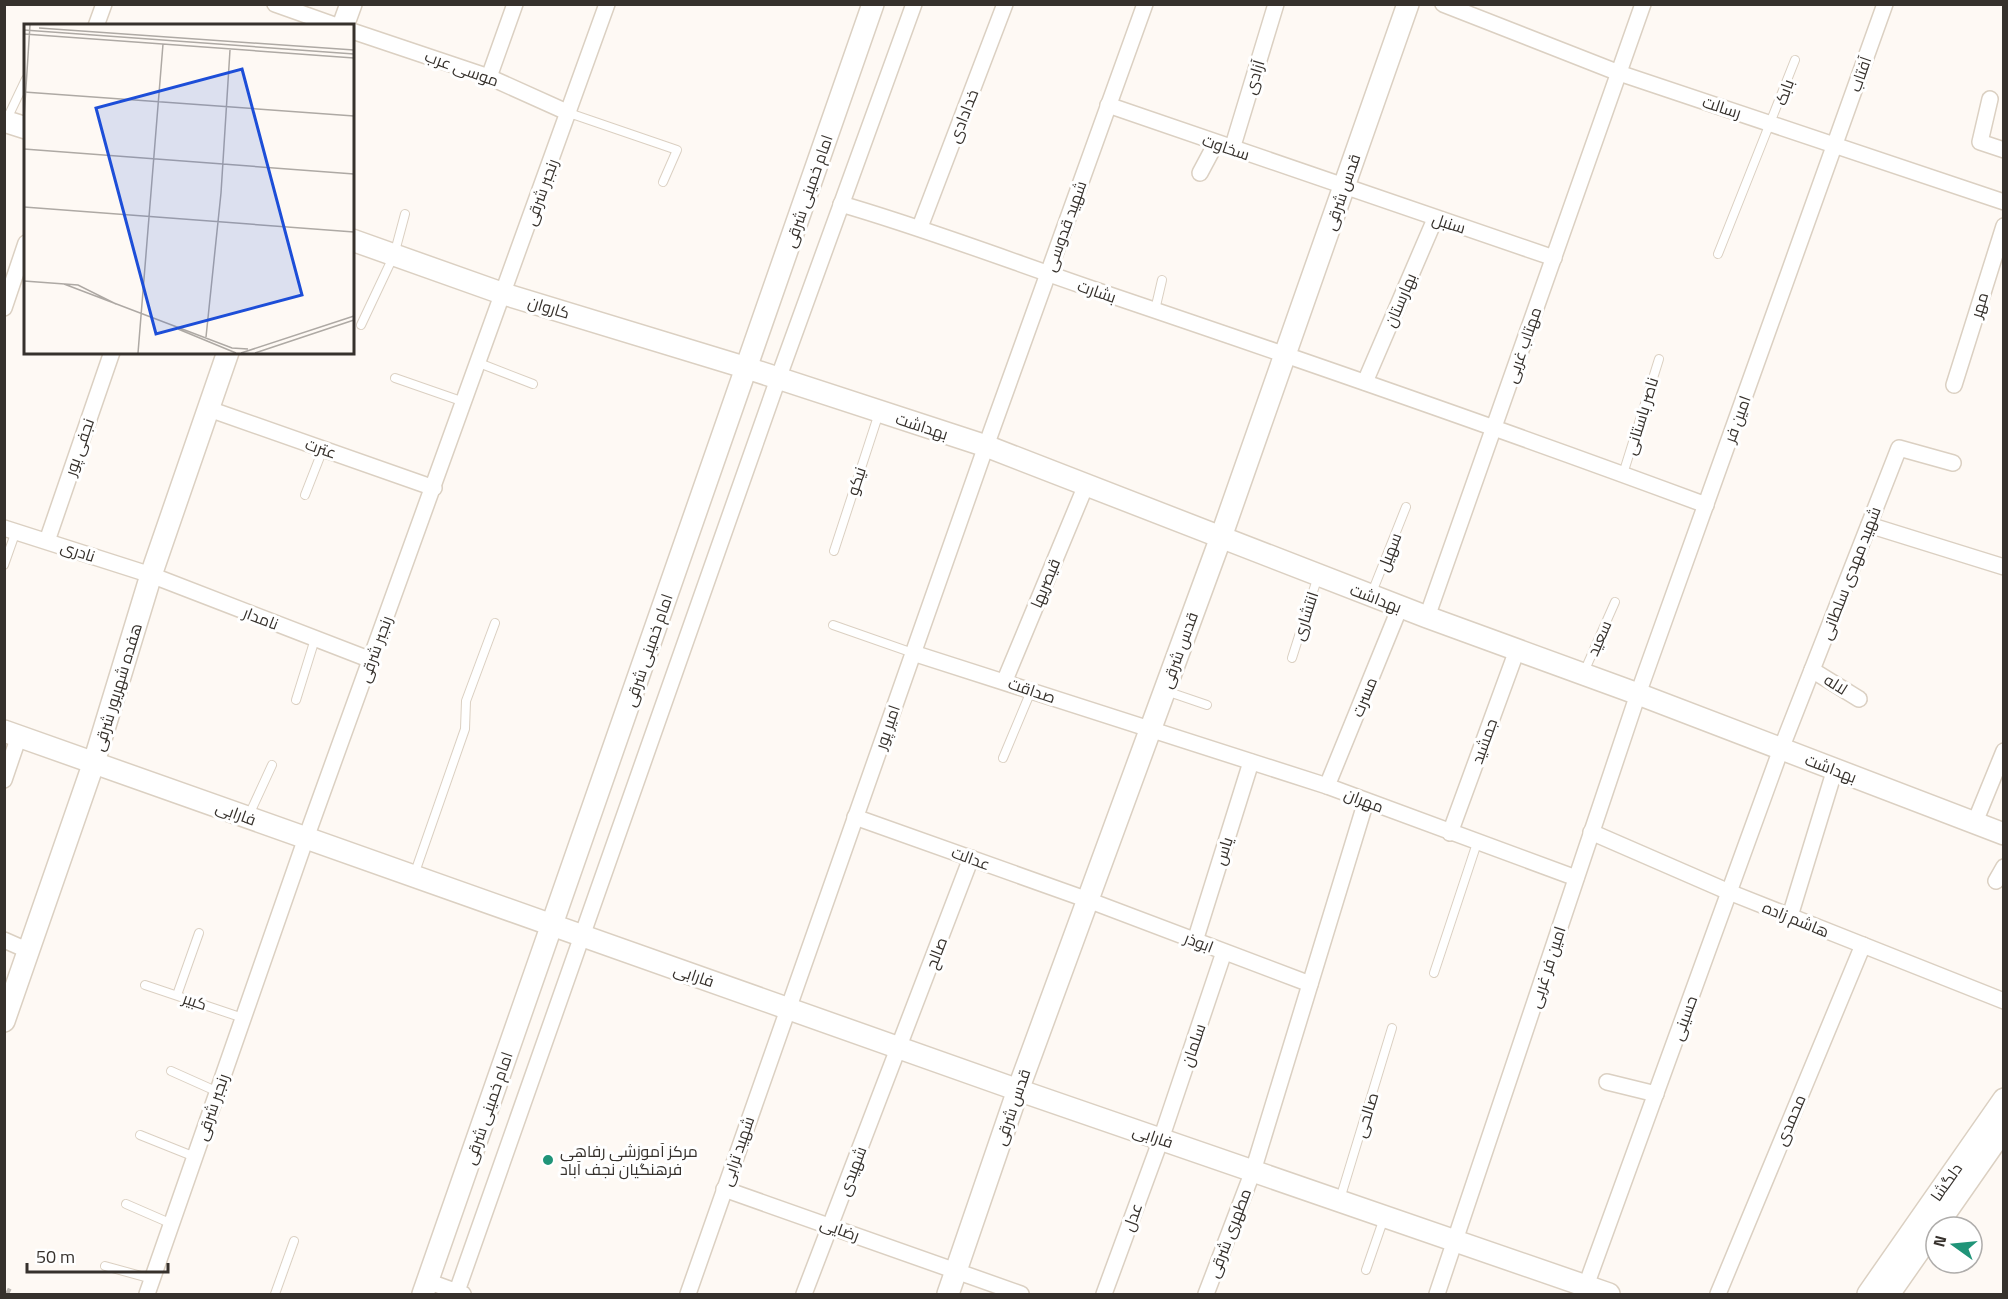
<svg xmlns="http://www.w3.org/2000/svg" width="2008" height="1299" font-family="'Titillium Web',Cairo,sans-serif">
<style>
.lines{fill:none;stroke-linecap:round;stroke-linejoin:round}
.lane-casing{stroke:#dbd0c2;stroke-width:10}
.street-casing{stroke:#dbd0c2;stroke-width:18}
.secondary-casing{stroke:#dbd0c2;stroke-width:24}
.path{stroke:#bdb8b3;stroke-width:4;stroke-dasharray:6 3;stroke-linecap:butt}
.lane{stroke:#fff;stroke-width:8}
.street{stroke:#fff;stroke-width:15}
.secondary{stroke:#fff;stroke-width:21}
.poi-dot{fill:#209478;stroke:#fff;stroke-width:2}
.labels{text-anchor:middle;stroke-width:6;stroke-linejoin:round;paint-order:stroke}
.street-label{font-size:16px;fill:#36312c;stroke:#fff}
.poi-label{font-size:16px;fill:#36312c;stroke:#fff;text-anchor:start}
.inset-road{fill:none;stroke:#aea9a4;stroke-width:1.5}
.view{fill:#1d4ed8;fill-opacity:0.15;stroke:#1d4ed8;stroke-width:3}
.inset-edge{fill:none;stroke:#36312c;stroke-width:3}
</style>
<rect width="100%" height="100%" fill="#fef9f4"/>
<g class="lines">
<defs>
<g id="lane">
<path d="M569 113 677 150 663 182"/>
<path d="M6 121 26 79"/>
<path d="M1718 254 1795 60"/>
<path d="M1155 310 1162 280"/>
<path d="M361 325 394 255 405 214"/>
<path d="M479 363 533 384"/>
<path d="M395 378 464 402"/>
<path d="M1623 474 1659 359"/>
<path d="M305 495 323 449"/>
<path d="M834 551 879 413"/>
<path d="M4 565 16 531"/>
<path d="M1371 595 1406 507"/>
<path d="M833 625 913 653"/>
<path d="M1292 658 1318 576"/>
<path d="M1584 672 1615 602"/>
<path d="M1166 691 1207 705"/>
<path d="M296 700 315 639"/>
<path d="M1003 758 1031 691"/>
<path d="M249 815 272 765"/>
<path d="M414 875 465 729 466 701 495 623"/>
<path d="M1434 973 1477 843"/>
<path d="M145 985 243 1018"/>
<path d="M177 995 199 933"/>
<path d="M171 1071 218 1092"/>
<path d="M140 1135 195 1157"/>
<path d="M1340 1199 1392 1028"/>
<path d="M126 1204 172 1224"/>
<path d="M105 1266 152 1279"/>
<path d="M1366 1270 1384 1218"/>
<path d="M275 1294 294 1241"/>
</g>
<g id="street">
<path d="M275 4 337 26"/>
<path d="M1443 4 1619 73 2004 202"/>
<path d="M96 26 104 4"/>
<path d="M352 31 489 77 569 113"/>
<path d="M489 77 515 4"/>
<path d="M1990 99 1980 142 2004 150"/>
<path d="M1108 105 1554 258"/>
<path d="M1232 149 1276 4"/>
<path d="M1200 173 1216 143"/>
<path d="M841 204C931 230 1018 264 1107 294 1308 362 1507 431 1706 505"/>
<path d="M920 227 1005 4"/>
<path d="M4 308 26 243"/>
<path d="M1365 382 1435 219"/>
<path d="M1954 385 2004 226"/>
<path d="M209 409 434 488"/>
<path d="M1869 525 2004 567"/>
<path d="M4 528 151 575 371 660"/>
<path d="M47 541 112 352"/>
<path d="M1427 617 1643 4"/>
<path d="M913 653 1327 786 1576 878"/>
<path d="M1812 670 1859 699"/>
<path d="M1005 680 1086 485"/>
<path d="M4 780 19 736"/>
<path d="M1327 786 1400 607"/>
<path d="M855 817 1088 900 1310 984"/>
<path d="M1975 822 2004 751"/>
<path d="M1591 832 1729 892 2004 1001"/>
<path d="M1450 833 1517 650"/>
<path d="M1996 881 2004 867"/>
<path d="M1790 916 1835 769"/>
<path d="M4 940 29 951"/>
<path d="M1195 941 1251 762"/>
<path d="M1607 1082 1656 1094"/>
<path d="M724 1189 1021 1294"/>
<path d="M427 1281 463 1294"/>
<path d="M147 1294 306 838 607 4"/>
<path d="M456 1294 778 379 914 4"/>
<path d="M688 1294 986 446 1145 4"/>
<path d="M804 1294 971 858"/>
<path d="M1104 1294 1161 1139 1224 952"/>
<path d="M1206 1294 1253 1171 1366 801"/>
<path d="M1437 1294 1638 694 1885 4"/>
<path d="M1583 1294 1781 749 1899 448 1953 463"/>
<path d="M1718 1294 1863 945"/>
</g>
<g id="secondary">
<path d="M343 26 351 4"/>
<path d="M4 121 26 128"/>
<path d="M352 240 504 294 747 368 986 446 1427 617 1638 694 2004 834"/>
<path d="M4 731 1018 1090 1609 1294"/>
<path d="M4 1021 94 762 151 575 228 352"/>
<path d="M423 1294 873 4"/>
<path d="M948 1294 1018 1090 1221 537 1408 4"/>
<path d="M1868 1294 2004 1099"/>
<path d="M1889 1294 2004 1129"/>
</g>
</defs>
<use href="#lane" class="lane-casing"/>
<use href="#street" class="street-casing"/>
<use href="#secondary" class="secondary-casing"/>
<path class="path" d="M7 1294 11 1286"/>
<use href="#lane" class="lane"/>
<use href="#street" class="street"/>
<use href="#secondary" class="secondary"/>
</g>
<circle class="poi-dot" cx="548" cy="1160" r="6"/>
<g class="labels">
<g class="street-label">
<text transform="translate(462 68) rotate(20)" y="6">موسی عرب</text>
<text transform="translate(1860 74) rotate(-71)" y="6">آفتاب</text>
<text transform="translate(1254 77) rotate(-73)" y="6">آزادی</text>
<text transform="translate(1784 92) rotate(-70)" y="6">بابک</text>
<text transform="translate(1722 107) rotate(18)" y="6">رسالت</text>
<text transform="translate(963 116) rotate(-69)" y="6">خدادادی</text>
<text transform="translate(1226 147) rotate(19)" y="6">سخاوت</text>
<text transform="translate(808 191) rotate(-71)" y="6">امام خمینی شرقی</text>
<text transform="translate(541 192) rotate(-70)" y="6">رنجبر شرقی</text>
<text transform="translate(1342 192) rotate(-71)" y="6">قدس شرقی</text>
<text transform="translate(1449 223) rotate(18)" y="6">سنبل</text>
<text transform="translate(1065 226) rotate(-70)" y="6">شهید قدوسی</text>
<text transform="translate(1097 291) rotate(19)" y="6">بشارت</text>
<text transform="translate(1400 300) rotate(-67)" y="6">بهارستان</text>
<text transform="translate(1979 305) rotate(-73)" y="6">مهر</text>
<text transform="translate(549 307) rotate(17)" y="6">کاروان</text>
<text transform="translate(1523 345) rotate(-71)" y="6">مهتاب غربی</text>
<text transform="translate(1641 416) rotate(-73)" y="6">ناصر باستانی</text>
<text transform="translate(1737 419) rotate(-70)" y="6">امین فر</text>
<text transform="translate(922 426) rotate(18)" y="6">بهداشت</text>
<text transform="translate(79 447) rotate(-71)" y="6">نجفی پور</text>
<text transform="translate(321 448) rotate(19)" y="6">عترت</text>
<text transform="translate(856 481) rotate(-72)" y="6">نیکو</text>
<text transform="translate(78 551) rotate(18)" y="6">نادری</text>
<text transform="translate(1389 552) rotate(-69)" y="6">سهیل</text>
<text transform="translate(1850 573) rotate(-69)" y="6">شهید مهدی سلطانی</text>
<text transform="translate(1045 583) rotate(-67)" y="6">قیصریها</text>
<text transform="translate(1376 598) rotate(21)" y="6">بهداشت</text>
<text transform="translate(1305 616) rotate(-72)" y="6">انتشاری</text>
<text transform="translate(261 618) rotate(21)" y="6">نامدار</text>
<text transform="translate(1599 638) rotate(-66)" y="6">سعید</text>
<text transform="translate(375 649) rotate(-70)" y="6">رنجبر شرقی</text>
<text transform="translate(648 650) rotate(-71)" y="6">امام خمینی شرقی</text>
<text transform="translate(1179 650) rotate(-70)" y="6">قدس شرقی</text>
<text transform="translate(1836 684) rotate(32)" y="6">لاله</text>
<text transform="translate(117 687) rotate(-73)" y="6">هفده شهریور شرقی</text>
<text transform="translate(1032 690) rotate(19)" y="6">صداقت</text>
<text transform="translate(1364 697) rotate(-68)" y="6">مسرت</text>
<text transform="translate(887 727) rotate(-71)" y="6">امیر پور</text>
<text transform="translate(1484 741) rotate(-70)" y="6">جمشید</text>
<text transform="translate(1831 768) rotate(21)" y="6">بهداشت</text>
<text transform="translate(1364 800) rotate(21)" y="6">مهران</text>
<text transform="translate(236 813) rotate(20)" y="6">فارابی</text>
<text transform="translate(1223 851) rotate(-73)" y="6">یاس</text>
<text transform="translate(971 858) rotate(20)" y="6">عدالت</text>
<text transform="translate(1796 919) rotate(22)" y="6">هاشم زاده</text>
<text transform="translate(1199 942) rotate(21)" y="6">ابوذر</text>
<text transform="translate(936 953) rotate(-69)" y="6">صالح</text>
<text transform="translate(1547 967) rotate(-72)" y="6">امین فر غربی</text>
<text transform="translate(694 975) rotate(19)" y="6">فارابی</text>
<text transform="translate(195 1001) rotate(19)" y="6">کبیر</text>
<text transform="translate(1684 1018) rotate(-70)" y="6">حسینی</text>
<text transform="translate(1193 1045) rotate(-71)" y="6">سلمان</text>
<text transform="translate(212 1107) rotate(-71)" y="6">رنجبر شرقی</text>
<text transform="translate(1012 1107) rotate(-71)" y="6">قدس شرقی</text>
<text transform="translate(488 1108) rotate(-71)" y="6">امام خمینی شرقی</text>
<text transform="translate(1366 1115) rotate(-73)" y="6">صالحی</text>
<text transform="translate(1790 1120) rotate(-67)" y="6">محمدی</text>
<text transform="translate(1153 1136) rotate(19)" y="6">فارابی</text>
<text transform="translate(737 1151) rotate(-71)" y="6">شهید ترابی</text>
<text transform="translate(852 1171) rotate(-69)" y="6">شهیدی</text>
<text transform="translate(1946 1182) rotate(-55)" y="6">دلگشا</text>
<text transform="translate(1132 1217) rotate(-70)" y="6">عدل</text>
<text transform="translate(840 1229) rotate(20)" y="6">رضایی</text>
<text transform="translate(1229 1233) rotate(-69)" y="6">مطهری شرقی</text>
</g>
<g class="poi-label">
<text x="560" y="1157">مرکز آموزشی رفاهی<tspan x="560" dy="18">فرهنگیان نجف آباد</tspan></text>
</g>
</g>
<g transform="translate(24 24)">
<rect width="330" height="330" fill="#fef9f4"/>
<path class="inset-road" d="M15 4 330 26M0 6 330 30M0 10 330 34M0 68 330 92M0 94 6 1M0 125 330 150M0 183 330 208M0 257 54 261 92 280M40 260 208 324 224 325M154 305 212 329M182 313 197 169 206 26M114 329 139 20M217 329 330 292M231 329 330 296"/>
<path class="view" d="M218 45 278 271 132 310 72 84Z"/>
<rect width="330" height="330" class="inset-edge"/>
</g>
<rect width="2008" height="1299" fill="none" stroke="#36312c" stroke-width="12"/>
<g transform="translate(1954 1245) rotate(285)"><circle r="28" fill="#ffffff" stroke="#afadab" stroke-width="1.5"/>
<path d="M0-4.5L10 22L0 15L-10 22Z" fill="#209478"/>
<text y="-9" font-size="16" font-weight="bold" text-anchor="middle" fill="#36312c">N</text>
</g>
<path d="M27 1263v9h141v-9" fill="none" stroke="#36312c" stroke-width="3"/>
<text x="36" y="1263" font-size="18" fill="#36312c" stroke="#ffffff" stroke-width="4.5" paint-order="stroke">50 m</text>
</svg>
